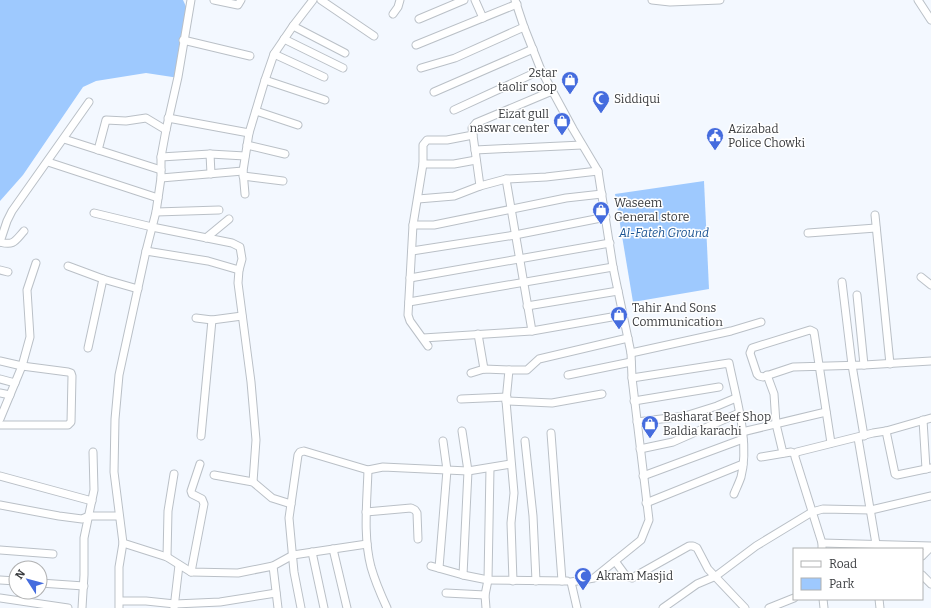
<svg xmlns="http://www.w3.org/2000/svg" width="931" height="608" font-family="Bitter,serif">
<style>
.green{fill:#9ec9fe}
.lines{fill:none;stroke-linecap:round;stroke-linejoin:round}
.minor-casing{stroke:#bac0c7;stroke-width:9}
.minor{stroke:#fff;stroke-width:7}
.labels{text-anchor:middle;stroke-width:3;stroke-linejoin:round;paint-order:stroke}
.poi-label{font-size:12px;fill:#3a3c3f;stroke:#fff;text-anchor:start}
.park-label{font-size:12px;font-style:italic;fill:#1a5392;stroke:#fff}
</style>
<rect width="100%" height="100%" fill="#f3f8ff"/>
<g class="green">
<path d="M0 0H183L189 13 179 78 146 73 96 81 83 87 23 175 0 201Z"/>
<path d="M704 181 709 289 633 302 615 194Z"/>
</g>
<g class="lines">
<defs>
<g id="minor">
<path d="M191 0 178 77 166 130 161 157V178L156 212 146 251 119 375 115 419 114 472 123 543 167 557 191 572 238 573 273 566 293 555 367 544"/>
<path d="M214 0 238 5 241 0"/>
<path d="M321 0 374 36"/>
<path d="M475 0 483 18"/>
<path d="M515 0 524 27 541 70 573 129 598 171 613 267 631 353 632 378 649 520 641 540 594 578 571 582 577 608"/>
<path d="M652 0 670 2 720 0"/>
<path d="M918 0 931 20"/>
<path d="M393 14 398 7 400 0"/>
<path d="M419 19 464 0"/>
<path d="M293 26 345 53"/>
<path d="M284 39 343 68"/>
<path d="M183 40 250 56"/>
<path d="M416 45 517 4"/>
<path d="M274 54 324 77"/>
<path d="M421 68 455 58 524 27"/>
<path d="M265 80 325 100"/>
<path d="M434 92 533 49"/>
<path d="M454 110 541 70"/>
<path d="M256 111 298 125"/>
<path d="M168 118 249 133"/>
<path d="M64 139 161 170"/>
<path d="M247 145 285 154"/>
<path d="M98 150 106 120 126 121 146 118 166 130"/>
<path d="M475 150 582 145"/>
<path d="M210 154 211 174"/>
<path d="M161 157 210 154 245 156"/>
<path d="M48 162 158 198"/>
<path d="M423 164H454L476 160"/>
<path d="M243 176 283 181"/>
<path d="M161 178 243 171"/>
<path d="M506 179 532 331"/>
<path d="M480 186 472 128 476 123 552 91"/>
<path d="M245 194 243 171 249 133 265 80 274 54 293 26 313 0"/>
<path d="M418 199 454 196 480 186 506 179 546 177 598 171"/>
<path d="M156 212 219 210"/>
<path d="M94 213 152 227 232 243 240 247 242 259 239 270 238 283 251 382 256 440 253 482"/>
<path d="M875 215 890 364"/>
<path d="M413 225H434L566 198 602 194"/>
<path d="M808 233 876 228"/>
<path d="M206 238 229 219"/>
<path d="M0 242 7 221 12 211 89 102"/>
<path d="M0 242C14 246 15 241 24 231"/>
<path d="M146 251 208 261 239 270"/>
<path d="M412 251 515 235 606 217"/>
<path d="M68 266 103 279 138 289"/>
<path d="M0 270 8 272"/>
<path d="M921 277 931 285"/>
<path d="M410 278 610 243"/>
<path d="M842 282 852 365 864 436"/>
<path d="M857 295 864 365"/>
<path d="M409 302 613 267"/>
<path d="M527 306 618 291"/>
<path d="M196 318 212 320 242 316"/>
<path d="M478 334 484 369"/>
<path d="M423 338 532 331 623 315"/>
<path d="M428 346 410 321 408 315 413 225 423 164V145L427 140H447L473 135"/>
<path d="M88 348 103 279"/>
<path d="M631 353 731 331 761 322"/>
<path d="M0 361 22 366 68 372 71 373 72 376 71 422 68 425H0"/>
<path d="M509 370 506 401 514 493 511 523 513 581"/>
<path d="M471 373 484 369 509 370H527L539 359 628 338"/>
<path d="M568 375 631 362"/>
<path d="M767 375 774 394 776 424 783 453"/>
<path d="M632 378 729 363C736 398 750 442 741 477 739 483 736 489 734 494"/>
<path d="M0 379 15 383"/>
<path d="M0 393 10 395"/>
<path d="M461 399 507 397"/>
<path d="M506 401 552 403 602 394"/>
<path d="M634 401 719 387"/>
<path d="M0 419 22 366 30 337 27 290 36 263"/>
<path d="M923 420 926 469"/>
<path d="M637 422 685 416 717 406 736 398"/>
<path d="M462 431 468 471 463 575"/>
<path d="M886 431 895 474 897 475 931 468"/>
<path d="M742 432 826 412"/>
<path d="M551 433 562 581"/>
<path d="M201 436 212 320"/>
<path d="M858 438 876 544"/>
<path d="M525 441 533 516 536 581"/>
<path d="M831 443 814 332 810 330 752 348 750 353 757 374 759 376 763 377 793 367 864 365 931 361"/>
<path d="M640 449 673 442 739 413"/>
<path d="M795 454V457L822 543V549"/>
<path d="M761 457 791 452 795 454 797 452 873 433 886 431 931 418"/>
<path d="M368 470C367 502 363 536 371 567 375 581 381 595 387 608"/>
<path d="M214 475 253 482 272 498 291 504"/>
<path d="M0 476 92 501"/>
<path d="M643 476 743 439"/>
<path d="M646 503 743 464"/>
<path d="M0 505 59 516 82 519 89 516H119"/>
<path d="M366 512 411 508 415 510 417 513 418 539"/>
<path d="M822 543 931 546"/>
<path d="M333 549 347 608"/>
<path d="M0 550 53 554"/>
<path d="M312 552 324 608"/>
<path d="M922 556 931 547"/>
<path d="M167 557 168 511 174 474"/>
<path d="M615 561 626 576 632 578 689 546H693L697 548 708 569 745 608"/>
<path d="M273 566 278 608"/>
<path d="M431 566 463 575 488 580 567 581"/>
<path d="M439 568 447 470 443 441"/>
<path d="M191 572 204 504 202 499 192 494 191 491 200 464"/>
<path d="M922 575 931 584"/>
<path d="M0 580 16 581"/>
<path d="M40 583 84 586"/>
<path d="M446 593 485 595"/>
<path d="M0 598 68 608"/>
<path d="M823 599 824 608"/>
<path d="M879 599 880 608"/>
<path d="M120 601H146L175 604 220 602 276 593"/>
<path d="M82 608 84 575V538L94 490 93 452"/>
<path d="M119 608V567L123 543"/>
<path d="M174 608 179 565"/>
<path d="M301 608 294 572 289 518 298 455 300 452 304 451 368 470 383 467 468 471 511 464"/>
<path d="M486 608 485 595 488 580 490 468"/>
<path d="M663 608 697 584 716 576 756 546 812 512 823 509 871 510 931 496"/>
<path d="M769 608 794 598"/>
</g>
</defs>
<use href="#minor" class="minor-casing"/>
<use href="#minor" class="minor"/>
</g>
<defs>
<symbol id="shop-pin" viewBox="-11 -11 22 30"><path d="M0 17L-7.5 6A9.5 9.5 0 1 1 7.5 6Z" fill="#456cde" stroke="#fff"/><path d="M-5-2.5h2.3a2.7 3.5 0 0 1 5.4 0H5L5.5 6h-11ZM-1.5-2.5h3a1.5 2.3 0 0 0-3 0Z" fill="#fff"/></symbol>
<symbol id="mosque-pin" viewBox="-11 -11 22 30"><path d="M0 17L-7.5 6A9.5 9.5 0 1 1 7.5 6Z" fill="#456cde" stroke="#fff"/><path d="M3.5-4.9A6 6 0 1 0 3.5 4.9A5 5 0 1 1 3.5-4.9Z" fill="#fff"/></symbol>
<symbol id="civic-pin" viewBox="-11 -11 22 30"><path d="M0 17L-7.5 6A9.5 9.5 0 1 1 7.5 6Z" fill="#456cde" stroke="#fff"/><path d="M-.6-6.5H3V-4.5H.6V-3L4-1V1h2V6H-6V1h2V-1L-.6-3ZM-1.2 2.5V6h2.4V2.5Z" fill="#fff"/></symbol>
</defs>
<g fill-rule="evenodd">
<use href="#shop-pin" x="560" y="70" width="20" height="27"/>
<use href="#mosque-pin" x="591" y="89" width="20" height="27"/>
<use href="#shop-pin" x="552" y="111" width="20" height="27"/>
<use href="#civic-pin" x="705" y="126" width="20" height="27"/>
<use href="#shop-pin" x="591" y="200" width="20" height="27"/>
<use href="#shop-pin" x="609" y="305" width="20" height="27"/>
<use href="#shop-pin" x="640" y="414" width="20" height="27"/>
<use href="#mosque-pin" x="573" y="566" width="20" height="27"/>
</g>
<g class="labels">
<g class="poi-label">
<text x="557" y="77" text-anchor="end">2star<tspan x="557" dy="14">taolir soop</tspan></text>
<text x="614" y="103">Siddiqui</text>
<text x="549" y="118" text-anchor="end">Eizat gull<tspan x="549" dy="14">naswar center</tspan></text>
<text x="728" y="133">Azizabad<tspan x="728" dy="14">Police Chowki</tspan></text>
<text x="614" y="207">Waseem<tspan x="614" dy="14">General store</tspan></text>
<text x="632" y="312">Tahir And Sons<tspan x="632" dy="14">Communication</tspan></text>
<text x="663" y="421">Basharat Beef Shop<tspan x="663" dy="14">Baldia karachi</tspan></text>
<text x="596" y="580">Akram Masjid</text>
</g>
<g class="park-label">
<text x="664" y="237">Al-Fateh Ground</text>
</g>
</g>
<rect x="793" y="548" width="130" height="52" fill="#ffffff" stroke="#b0b1b2"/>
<rect x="801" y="561" width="20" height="6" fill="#ffffff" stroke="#b0b1b2"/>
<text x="829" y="568" font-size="12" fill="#3a3c3f">Road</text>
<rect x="801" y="578" width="20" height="12" fill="#9ec9fe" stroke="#b0b1b2"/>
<text x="829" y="588" font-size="12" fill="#3a3c3f">Park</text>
<g transform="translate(28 580) rotate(306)"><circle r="19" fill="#ffffff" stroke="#b0b1b2"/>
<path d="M0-3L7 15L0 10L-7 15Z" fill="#456cde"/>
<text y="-6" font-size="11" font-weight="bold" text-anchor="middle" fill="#3a3c3f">N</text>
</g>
</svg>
